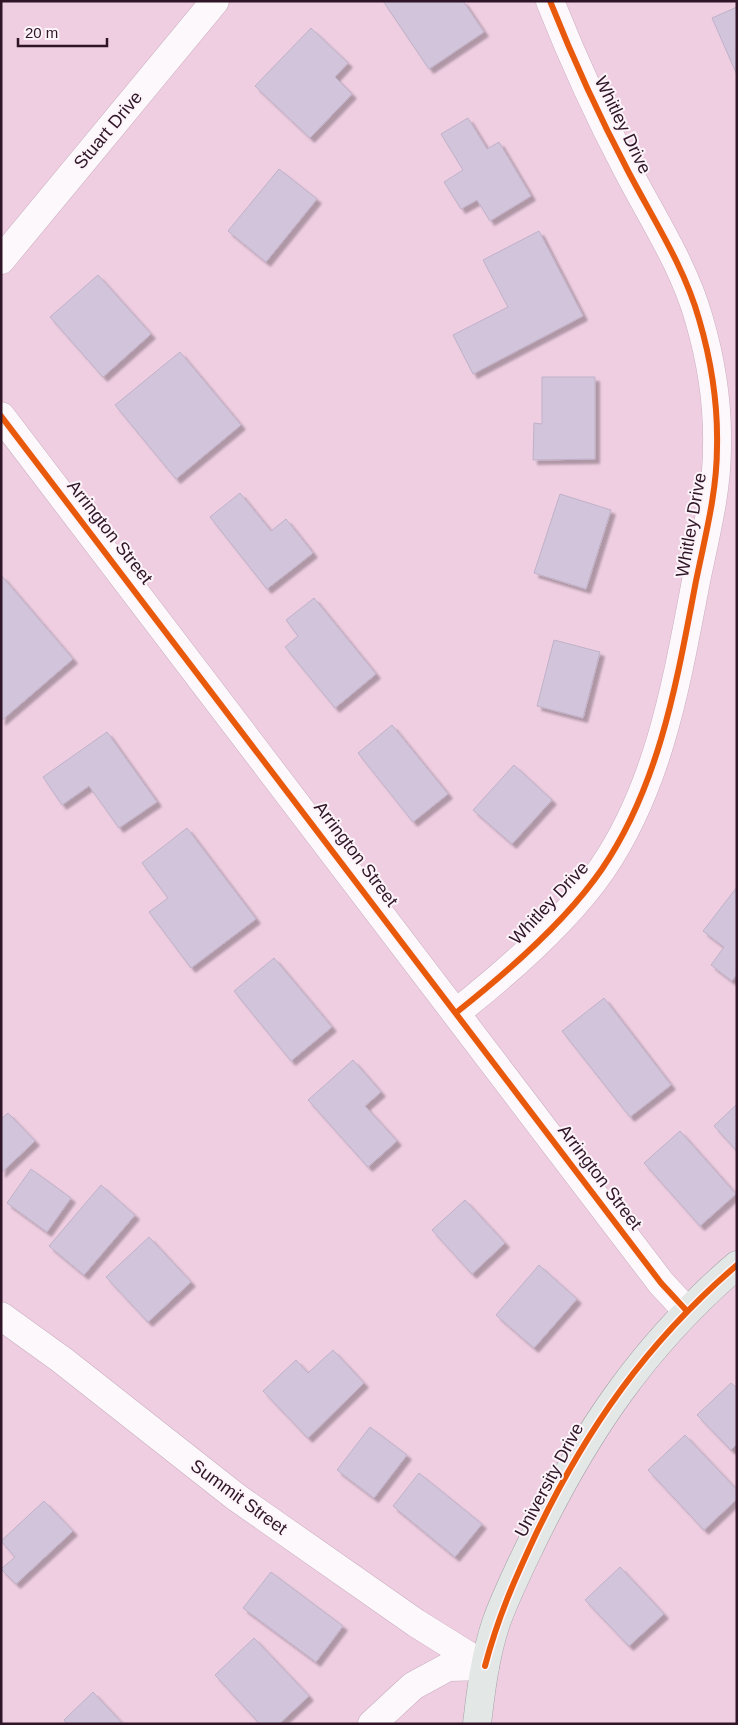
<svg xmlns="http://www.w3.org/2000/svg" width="738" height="1725" font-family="Arial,sans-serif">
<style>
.building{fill:#d2c4da;stroke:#bfb1c8;filter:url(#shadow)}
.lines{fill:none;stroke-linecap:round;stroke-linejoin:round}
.street-casing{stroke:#c9adbf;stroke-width:29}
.primary-casing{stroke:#a1a2a4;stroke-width:29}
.street{stroke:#fdf8fb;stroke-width:28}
.primary{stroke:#e3e8e7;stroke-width:28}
.cycleway-casing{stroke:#fcf4f9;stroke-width:9}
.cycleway{stroke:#e8590c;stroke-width:6}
.labels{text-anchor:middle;stroke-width:4;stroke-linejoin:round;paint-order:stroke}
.street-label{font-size:18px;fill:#2f1527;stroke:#fcf4f9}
</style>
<defs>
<filter id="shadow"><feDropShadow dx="4.5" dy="4.5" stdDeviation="1" flood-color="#0004"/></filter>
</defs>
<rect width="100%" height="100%" fill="#efcee2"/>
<g class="building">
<path d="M383 1H463L484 32 429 69Z"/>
<path d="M737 7V75L712 18Z"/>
<path d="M311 28 348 63 335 77 352 94 310 138 255 86Z"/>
<path d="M468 118 487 149 499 142 531 196 490 221 477 200 461 209 444 182 463 170 441 134Z"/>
<path d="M279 169 317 199 266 262 228 231Z"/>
<path d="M539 231 583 316 473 374 453 335 508 307 483 260Z"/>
<path d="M98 275 151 334 103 377 50 317Z"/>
<path d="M180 352 241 425 176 479 115 405Z"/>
<path d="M542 377H595V459L533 460 534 423 542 424Z"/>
<path d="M240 493 271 531 286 519 313 553 267 589 210 517Z"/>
<path d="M560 494 611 510 586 589 534 573Z"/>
<path d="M1 575 73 659 1 721Z"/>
<path d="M314 598 376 674 335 708 285 647 298 636 286 620Z"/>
<path d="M554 640 600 652 583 718 537 706Z"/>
<path d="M392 725 448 794 413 822 358 753Z"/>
<path d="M107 732 157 802 119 828 89 786 62 805 43 777Z"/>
<path d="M514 765 552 800 512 844 473 810Z"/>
<path d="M187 828 256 919 191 968 149 912 168 898 142 863Z"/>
<path d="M737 887V974L732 981 711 965 724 947 703 931Z"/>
<path d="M274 958 332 1027 291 1061 234 991Z"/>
<path d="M604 998 671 1085 630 1117 562 1031Z"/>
<path d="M353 1060 381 1092 365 1106 397 1141 368 1167 308 1100Z"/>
<path d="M737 1104V1151L714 1126Z"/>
<path d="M8 1113 35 1141 1 1173V1119Z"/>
<path d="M680 1131 736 1194 700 1226 644 1163Z"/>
<path d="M31 1169 71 1198 47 1232 7 1203Z"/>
<path d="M101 1185 135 1215 84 1275 49 1246Z"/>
<path d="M465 1200 505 1243 472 1274 432 1230Z"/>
<path d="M149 1237 191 1282 148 1322 106 1277Z"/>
<path d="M539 1265 577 1299 534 1348 496 1315Z"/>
<path d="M333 1350 364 1383 308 1438 263 1391 296 1360 308 1373Z"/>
<path d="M731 1383 737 1388V1444L731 1450 697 1415Z"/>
<path d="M370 1427 407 1455 374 1498 337 1470Z"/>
<path d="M685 1435 737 1490V1499L704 1530 648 1470Z"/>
<path d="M419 1473 482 1524 455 1557 393 1506Z"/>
<path d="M44 1501 73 1531 16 1584 1 1569 15 1557 1 1541Z"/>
<path d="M620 1567 664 1614 629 1646 585 1600Z"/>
<path d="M271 1572 343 1626 316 1662 243 1608Z"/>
<path d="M254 1638 309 1696 279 1724H260L215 1675Z"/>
<path d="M93 1692 123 1724H67L64 1720Z"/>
</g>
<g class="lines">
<defs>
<g id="street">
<path d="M1 260 215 1"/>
<path d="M1 416 661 1283 686 1310"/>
<path d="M457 1012C505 974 567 920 602 869 660 784 677 680 696 581 705 537 717 492 717 447 718 404 711 360 699 319 684 266 653 219 628 171 599 116 573 59 550 1"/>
<path d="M1 1316 62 1360 236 1497 416 1623 485 1666"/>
<path d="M372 1724 413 1686 448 1667 485 1666"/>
</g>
<path id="primary" d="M477 1724C481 1690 485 1656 496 1623 506 1595 520 1567 533 1540 586 1431 644 1345 737 1265"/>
</defs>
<use href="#street" class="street-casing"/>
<use href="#primary" class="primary-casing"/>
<use href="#street" class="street"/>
<use href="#primary" class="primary"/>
<defs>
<g id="cycleway">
<path d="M1 416 661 1283 686 1310"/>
<path d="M457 1012C505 974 567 920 602 869 660 784 677 680 696 581 705 537 717 492 717 447 718 404 711 360 699 319 684 266 653 219 628 171 599 116 573 59 550 1"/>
<path d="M485 1666C498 1617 514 1581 535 1536 586 1429 647 1342 737 1265"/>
</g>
</defs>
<use href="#cycleway" class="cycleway-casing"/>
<use href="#cycleway" class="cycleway"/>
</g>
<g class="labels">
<g class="street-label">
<text transform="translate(623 125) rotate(64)" y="6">Whitley Drive</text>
<text transform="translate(108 130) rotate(-50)" y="6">Stuart Drive</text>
<text transform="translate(691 525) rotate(-80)" y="6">Whitley Drive</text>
<text transform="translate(110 532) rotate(52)" y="6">Arrington Street</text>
<text transform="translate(356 854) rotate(53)" y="6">Arrington Street</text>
<text transform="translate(549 903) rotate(-47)" y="6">Whitley Drive</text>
<text transform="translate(600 1177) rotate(53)" y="6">Arrington Street</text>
<text transform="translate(549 1480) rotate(-62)" y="6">University Drive</text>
<text transform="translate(239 1497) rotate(36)" y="6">Summit Street</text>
</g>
</g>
<rect width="738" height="1725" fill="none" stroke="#2f1527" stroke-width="5"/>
<path d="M18 38v8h89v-8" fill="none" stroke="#2f1527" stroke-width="2.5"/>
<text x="25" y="38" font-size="15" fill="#2f1527" stroke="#fcf4f9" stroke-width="4" paint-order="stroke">20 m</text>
</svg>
